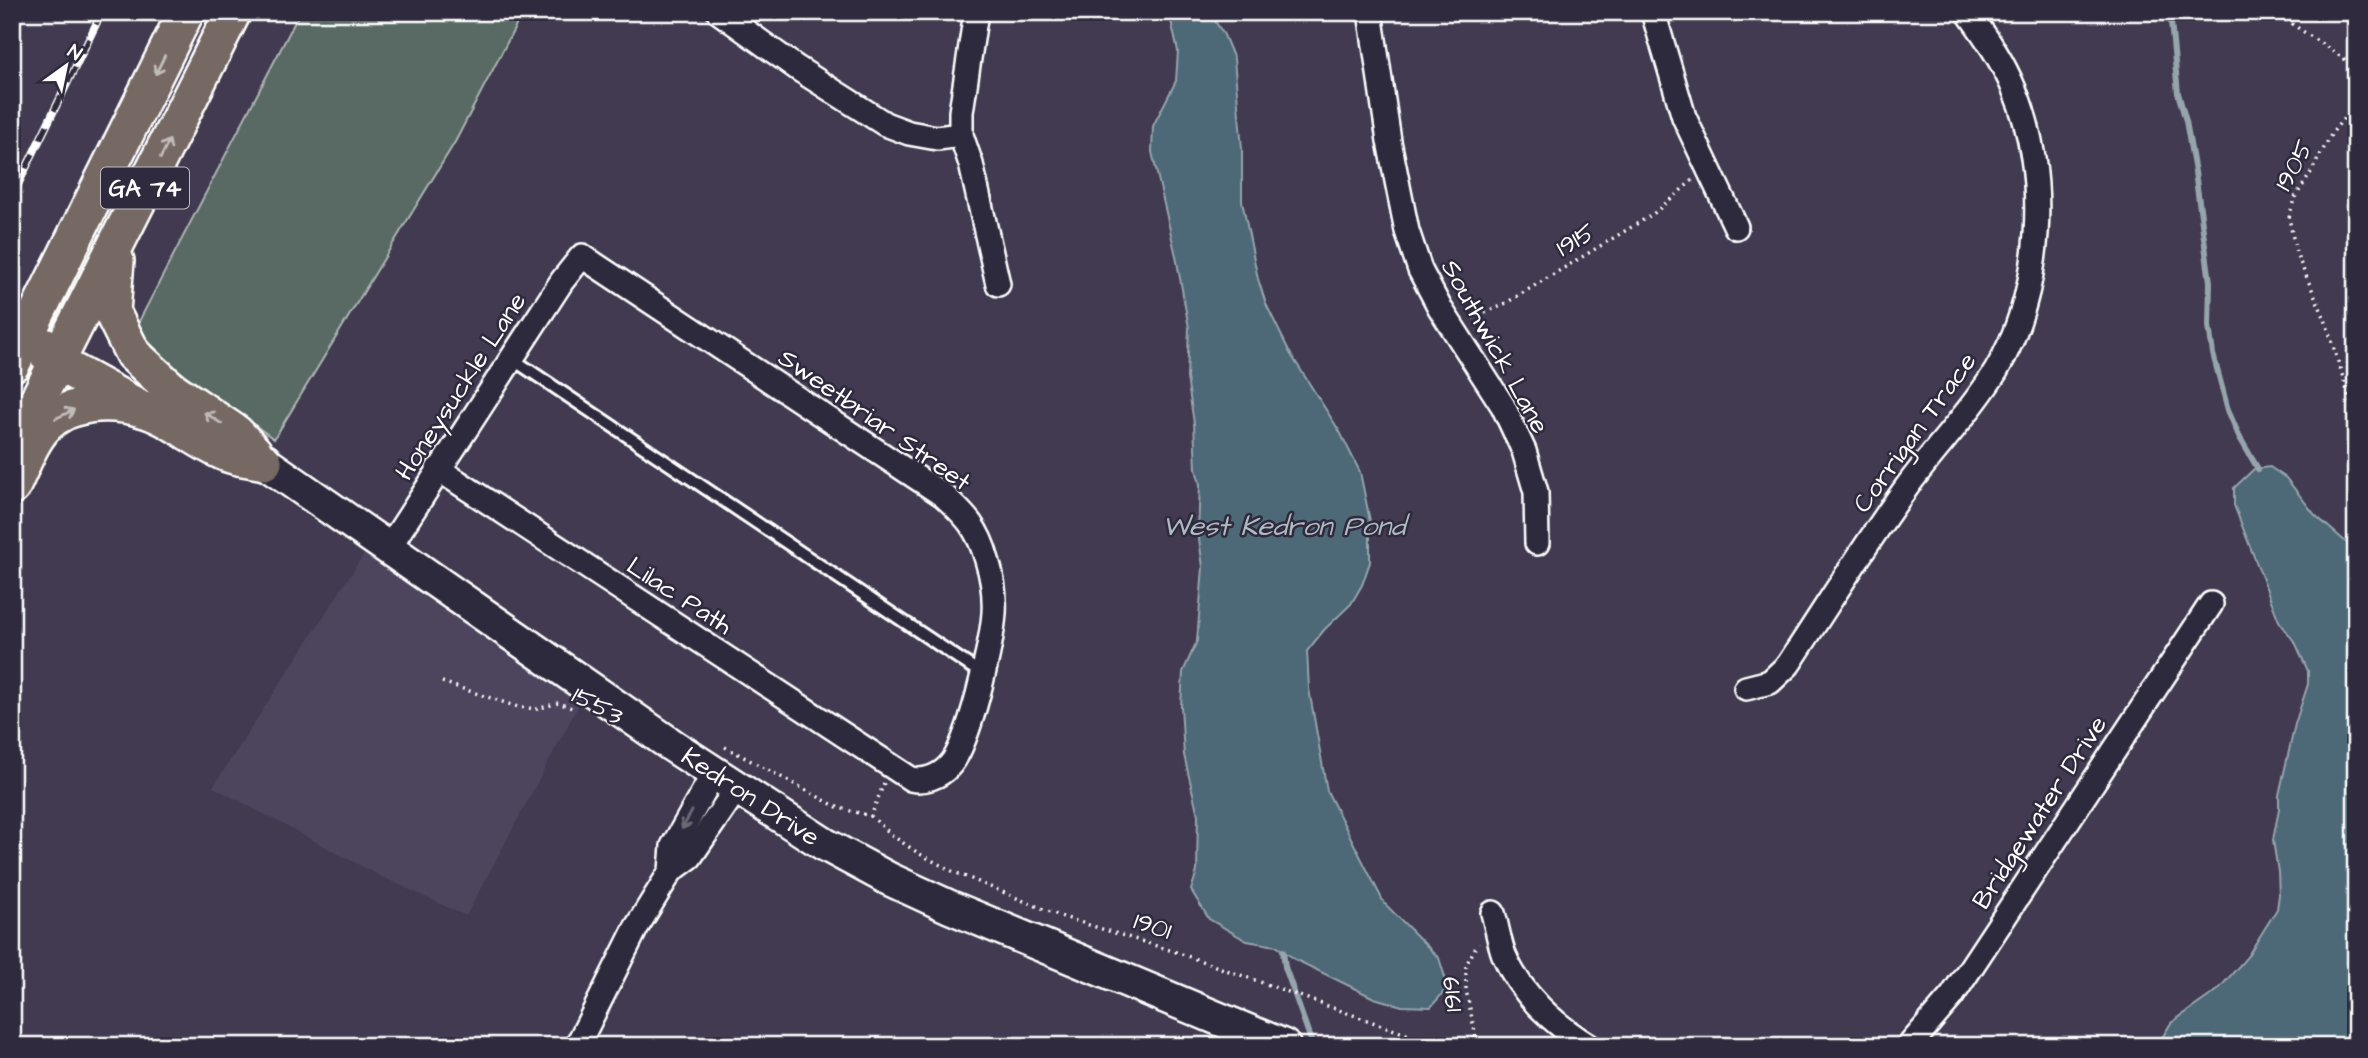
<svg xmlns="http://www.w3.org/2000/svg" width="2368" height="1058" font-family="'Architects Daughter',sans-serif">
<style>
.built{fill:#4d455d}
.green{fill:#596b64;stroke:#acb5b2;stroke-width:2}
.water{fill:#4e6777;stroke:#95a4ad;stroke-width:2}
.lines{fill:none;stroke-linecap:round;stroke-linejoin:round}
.stream{stroke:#95a4ad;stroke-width:6}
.lane-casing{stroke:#fff;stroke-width:16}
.street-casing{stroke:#fff;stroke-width:28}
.secondary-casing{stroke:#fff;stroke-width:37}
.primary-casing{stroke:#fff;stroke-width:40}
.path{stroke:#fff;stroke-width:3.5;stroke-dasharray:2 5;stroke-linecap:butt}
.lane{stroke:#2f2a3d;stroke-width:10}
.street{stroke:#2f2a3d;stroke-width:23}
.secondary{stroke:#2f2a3d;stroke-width:32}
.primary{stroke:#766964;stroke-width:35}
.rail-casing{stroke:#fff;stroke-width:8}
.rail{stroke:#2f2a3d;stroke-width:5;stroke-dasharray:16;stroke-linecap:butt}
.oneway{stroke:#c1bcb9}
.oneway2{stroke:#6d6a77}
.labels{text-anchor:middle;stroke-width:5;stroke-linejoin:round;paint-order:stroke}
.shield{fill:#2f2a3d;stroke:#c1bfc5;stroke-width:2}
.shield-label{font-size:24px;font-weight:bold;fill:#fff}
.street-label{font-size:26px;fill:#fff;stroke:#2f2a3d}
.water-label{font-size:28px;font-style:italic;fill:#afbbc2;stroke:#2f2a3d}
</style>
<rect width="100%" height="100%" fill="#413a50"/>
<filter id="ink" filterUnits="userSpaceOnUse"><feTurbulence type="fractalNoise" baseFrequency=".0143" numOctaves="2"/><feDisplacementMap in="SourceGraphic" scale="14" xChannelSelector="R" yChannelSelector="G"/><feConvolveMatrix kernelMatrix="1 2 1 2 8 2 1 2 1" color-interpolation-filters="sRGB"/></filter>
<g filter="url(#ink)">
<path class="built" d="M373 540 589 686 466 916 376 874 213 787Z"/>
<path class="green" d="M300 12H523L455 142 274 439 167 362 136 327Z"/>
<g class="water">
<path d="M1169 12H1209L1224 35 1234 59 1242 149V201L1258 279 1266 304 1290 353 1340 432 1360 472 1370 521V562L1362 585 1351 604 1324 630 1307 651 1309 689 1327 791 1384 903 1439 958 1448 987 1431 1007 1402 1006 1374 998 1296 960 1276 946 1247 941 1209 919 1191 890 1197 871 1198 815 1184 755 1181 706 1183 672 1197 641 1203 567 1198 532 1200 484 1196 469 1194 423 1187 378 1189 328 1176 256 1152 152 1153 126 1176 81 1178 51Z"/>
<path d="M2270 467 2286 478 2315 515 2356 551V1039L2352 1046H2157L2171 1023 2218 990 2247 957 2277 909 2279 895 2278 872 2273 840 2279 809V795L2295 724 2308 684V671L2296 644 2279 621 2234 505V488L2254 469Z"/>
</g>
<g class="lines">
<g class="stream">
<path d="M2170 12 2178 93 2186 121 2195 172 2210 282 2209 326 2213 354 2228 410 2239 436 2258 469"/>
<path d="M1283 951 1285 967 1313 1046"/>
</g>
<defs>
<path id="lane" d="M511 358 982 674"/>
<g id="street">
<path d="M719 12 797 68 885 124 909 133 937 138 961 135"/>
<path d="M976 12 961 112V135L971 164 998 284"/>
<path d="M1370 12 1389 141 1407 231 1420 270 1440 308 1503 406 1524 451 1536 492 1537 543"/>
<path d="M1653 12 1684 117 1736 227"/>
<path d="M388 549 562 281 582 256 943 495C967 517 978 528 987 560 992 576 995 596 994 613 992 643 969 747 949 766 939 777 924 782 911 779L438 469"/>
<path d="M1746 688 1770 682 1788 665C1827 606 1864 546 1906 488 1935 448 1970 413 1996 371 2043 292 2050 173 2014 89 2002 60 1986 37 1968 12"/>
<path d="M671 871 673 846 714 773"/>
<path d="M1493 913C1497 927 1499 942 1504 955 1520 994 1555 1025 1589 1046"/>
<path d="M577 1046 636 928 671 871 690 857 737 788"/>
<path d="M1909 1046 1952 996 2211 604"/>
</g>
<path id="secondary" d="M264 462 673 746 824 844 889 879 950 907 1284 1046"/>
<g id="primary">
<path d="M116 261 112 312 133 354 171 389 236 433 254 452"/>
<path d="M44 346 47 354 56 362 142 409"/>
<path d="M12 364 186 12"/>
<path d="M12 451 233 12"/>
<path d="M12 487C22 467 30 441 46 425 69 401 111 400 142 409 171 417 195 440 223 452 235 458 251 459 264 462"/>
</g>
</defs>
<use href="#lane" class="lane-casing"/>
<use href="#street" class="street-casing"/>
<use href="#secondary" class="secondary-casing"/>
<use href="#primary" class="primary-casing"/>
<g class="path">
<path d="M2274 12 2352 64 2356 72"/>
<path d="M2356 94 2352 108 2332 133 2309 176 2294 199 2289 218 2296 253 2325 319 2356 420"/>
<path d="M1472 318 1501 306 1653 214 1693 180"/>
<path d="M442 682 518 707 537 709 558 703 572 708"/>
<path d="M725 747 839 808 871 816"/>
<path d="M884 783 871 816 893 836 918 853 952 871 1060 916 1176 952 1423 1040 1462 1042 1476 1037 1485 1046"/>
<path d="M1476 1037 1466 990V965L1478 943"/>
</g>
<use href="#lane" class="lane"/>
<use href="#street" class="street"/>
<use href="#secondary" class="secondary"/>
<use href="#primary" class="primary"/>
<defs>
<path id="rail" d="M12 197 102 12"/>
</defs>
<use href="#rail" class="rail-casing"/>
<use href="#rail" class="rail"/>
</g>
<defs><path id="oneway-shaft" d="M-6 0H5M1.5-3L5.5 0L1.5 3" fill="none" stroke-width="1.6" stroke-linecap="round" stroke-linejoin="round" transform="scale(1.75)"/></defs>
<g class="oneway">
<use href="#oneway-shaft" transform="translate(160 65) rotate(116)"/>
<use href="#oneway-shaft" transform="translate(165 149) rotate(-64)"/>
<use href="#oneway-shaft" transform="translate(65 414) rotate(-26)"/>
<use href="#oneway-shaft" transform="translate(213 418) rotate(-146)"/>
</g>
<use class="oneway2" href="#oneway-shaft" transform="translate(687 820) rotate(119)"/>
</g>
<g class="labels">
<rect class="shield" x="101" y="167.5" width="88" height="41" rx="5"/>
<g class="shield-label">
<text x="145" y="196">GA 74</text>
</g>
<g class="street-label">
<text transform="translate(2293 165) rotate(-62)" y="9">1905</text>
<text transform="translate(1575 239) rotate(-31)" y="9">1915</text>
<text transform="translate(1496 346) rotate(61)" y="9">Southwick Lane</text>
<text transform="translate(460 386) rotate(-57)" y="9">Honeysuckle Lane</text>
<text transform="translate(875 419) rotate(35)" y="9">Sweetbriar Street</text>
<text transform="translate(1914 432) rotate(-54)" y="9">Corrigan Trace</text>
<text transform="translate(680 595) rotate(33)" y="9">Lilac Path</text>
<text transform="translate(598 705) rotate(28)" y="9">1553</text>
<text transform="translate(751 796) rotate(33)" y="9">Kedron Drive</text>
<text transform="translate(2039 812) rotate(-57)" y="9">Bridgewater Drive</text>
<text transform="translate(1153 925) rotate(18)" y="9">1901</text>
<text transform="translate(1451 994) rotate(-95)" y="9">1919</text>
</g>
<g class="water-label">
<text x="1284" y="535">West Kedron Pond</text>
</g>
</g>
<rect width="2368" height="1058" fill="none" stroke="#2f2a3d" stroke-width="42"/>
<rect x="21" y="21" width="2326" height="1016" fill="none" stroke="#fff" stroke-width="2.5" filter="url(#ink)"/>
<g transform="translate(66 66) rotate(33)" stroke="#2f2a3d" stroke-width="5" paint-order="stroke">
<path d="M0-5L12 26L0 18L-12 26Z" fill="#ffffff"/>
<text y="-10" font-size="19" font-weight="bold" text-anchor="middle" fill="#ffffff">N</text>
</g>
</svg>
